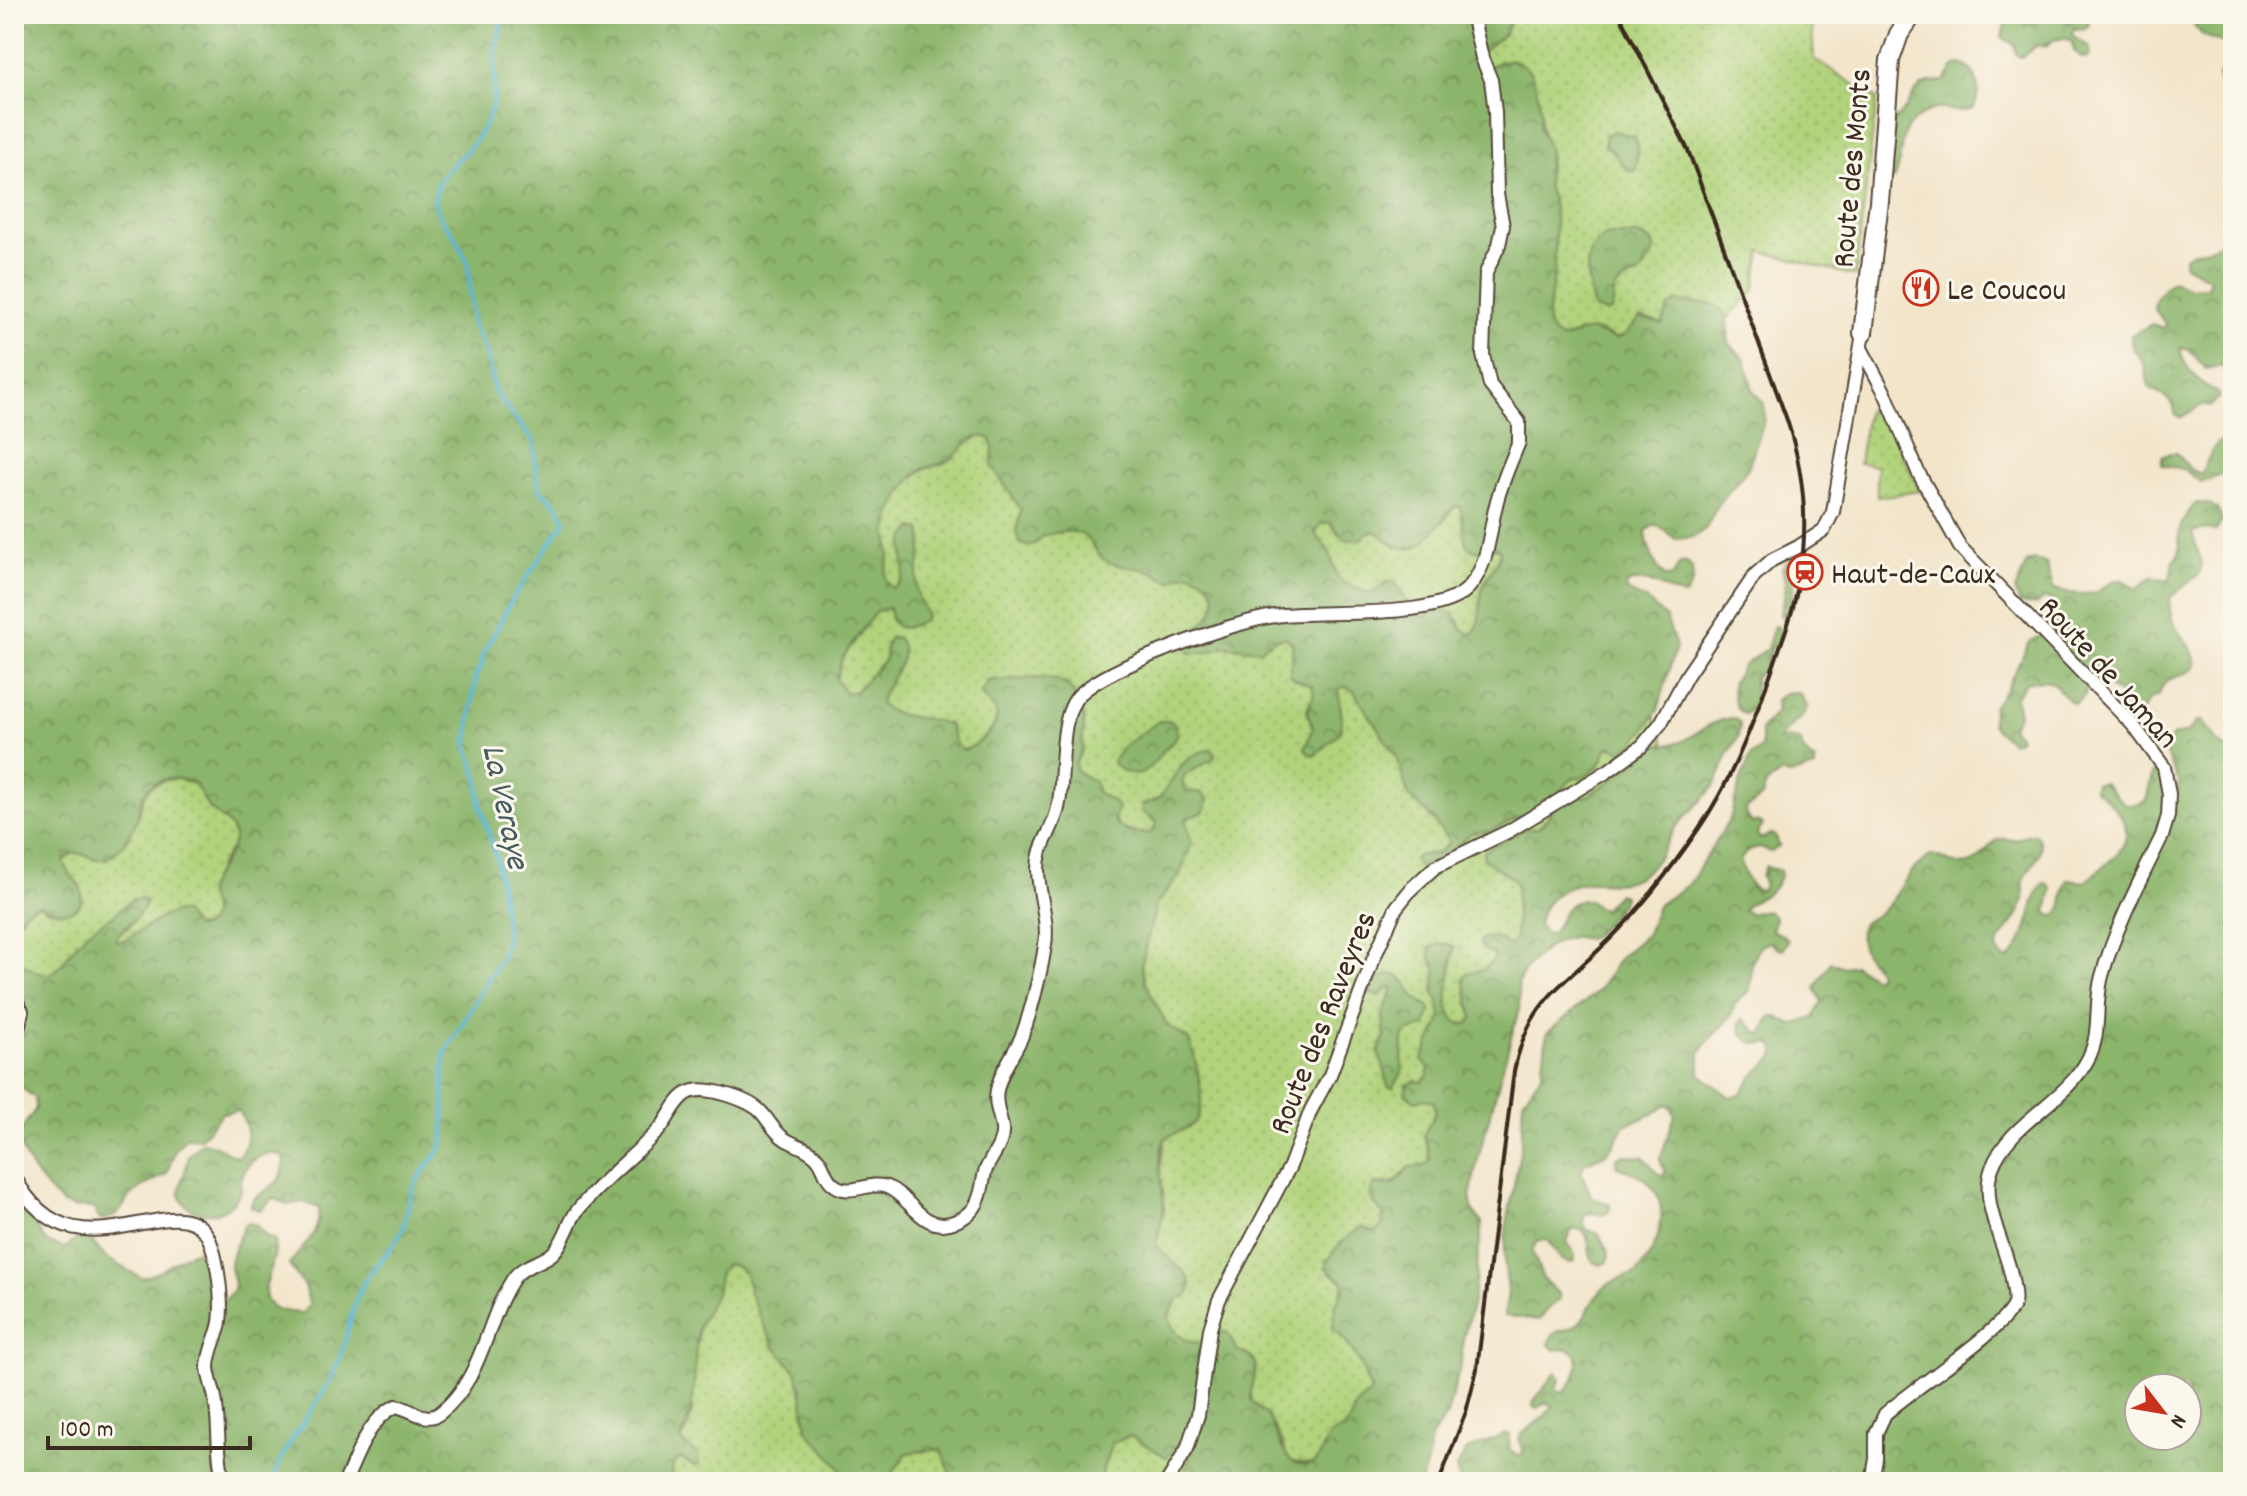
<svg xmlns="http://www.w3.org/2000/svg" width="2247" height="1496" font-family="Dekko,sans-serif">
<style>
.grass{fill:url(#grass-dots);stroke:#767e4d;stroke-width:2;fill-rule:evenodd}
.forest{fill:url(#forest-crowns);stroke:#647045;stroke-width:2;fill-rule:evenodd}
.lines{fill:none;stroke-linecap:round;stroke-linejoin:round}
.stream{stroke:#57b6d5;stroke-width:4}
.street-casing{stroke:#564638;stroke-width:16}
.secondary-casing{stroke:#564638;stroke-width:22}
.street{stroke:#fff;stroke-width:12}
.secondary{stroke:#fff;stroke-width:18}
.rail{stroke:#3b2a1e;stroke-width:4}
.labels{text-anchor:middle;stroke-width:6;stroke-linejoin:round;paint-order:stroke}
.street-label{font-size:32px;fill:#3b2a1e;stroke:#fbf7ec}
.poi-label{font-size:32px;fill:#3b2a1e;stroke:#fbf7ec;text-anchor:start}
.water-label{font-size:34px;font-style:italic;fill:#455b5e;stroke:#fbf7ec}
</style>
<defs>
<pattern id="grass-dots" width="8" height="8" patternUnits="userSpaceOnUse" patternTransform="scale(2)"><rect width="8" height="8" fill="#b1d37c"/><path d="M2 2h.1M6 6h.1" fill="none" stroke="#99b56b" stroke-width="1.8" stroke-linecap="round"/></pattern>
<pattern id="forest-crowns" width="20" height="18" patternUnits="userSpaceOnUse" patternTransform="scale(2)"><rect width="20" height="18" fill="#8cb56c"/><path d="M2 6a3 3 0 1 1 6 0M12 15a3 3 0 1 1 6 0" fill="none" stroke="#749358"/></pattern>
</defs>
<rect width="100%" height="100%" fill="#fbf7ec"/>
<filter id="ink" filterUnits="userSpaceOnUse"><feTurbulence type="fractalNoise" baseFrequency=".0125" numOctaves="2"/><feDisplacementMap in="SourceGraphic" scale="16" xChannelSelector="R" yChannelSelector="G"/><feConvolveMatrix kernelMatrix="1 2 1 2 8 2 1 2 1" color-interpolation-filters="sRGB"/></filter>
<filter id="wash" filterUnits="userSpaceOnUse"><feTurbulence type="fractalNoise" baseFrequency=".006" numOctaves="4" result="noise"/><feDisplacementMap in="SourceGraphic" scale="32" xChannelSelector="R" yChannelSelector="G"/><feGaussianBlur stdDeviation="1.8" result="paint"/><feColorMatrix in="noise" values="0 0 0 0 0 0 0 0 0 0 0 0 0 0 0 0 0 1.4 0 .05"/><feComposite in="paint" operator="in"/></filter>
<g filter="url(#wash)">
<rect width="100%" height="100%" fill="#f2e5ca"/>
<g class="grass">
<path d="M1515 14H1811L1814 59 1877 99 1855 276 1761 251 1755 290 1727 319C1717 299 1696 304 1677 302L1662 324 1640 318 1624 336 1615 339C1610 336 1603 332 1598 331 1581 328 1563 346 1552 332 1540 317 1555 278 1555 259 1555 241 1557 221 1553 203 1552 197 1548 192 1547 186 1545 177 1550 169 1550 161 1549 143 1538 133 1541 113L1503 61 1483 68 1476 61 1477 56 1514 18ZM1605 145 1638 146 1637 162 1625 168 1620 158ZM1637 235 1655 251C1645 267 1638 273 1623 282 1613 288 1603 301 1594 309L1587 277 1588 258 1624 236Z"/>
<path d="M1877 400 1920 491 1877 497V466L1859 463 1867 411Z"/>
<path d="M983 436 991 439 994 447 992 466 1022 510 1016 532 1020 543C1034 550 1034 539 1046 535 1055 532 1074 529 1083 534 1092 539 1094 551 1103 558 1116 567 1135 565 1150 571 1160 574 1161 580 1172 581 1179 575 1187 572 1196 575 1217 584 1222 605 1205 621 1200 626 1193 628 1190 634 1186 640 1187 646 1189 653H1205L1225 646 1259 650 1273 640 1285 637C1300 648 1289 660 1290 675 1297 682 1305 682 1313 687V696L1307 711 1313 728 1305 748 1309 754 1315 755 1340 732 1342 720 1338 688 1346 687 1353 690 1396 756 1409 797 1429 815 1448 839 1449 843 1438 853 1417 856 1414 860 1419 866C1446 868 1452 845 1471 833L1490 831 1536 809 1558 793 1572 779 1585 776 1599 767 1607 748 1613 746 1624 753 1628 751 1654 715 1665 743 1649 748 1642 759 1588 796 1560 803 1538 828 1522 830 1483 852 1484 859 1513 879 1517 886 1515 939 1510 946 1495 937 1484 938 1480 942 1482 949 1494 954 1495 959 1484 969 1467 973 1464 980 1473 1018 1469 1024C1431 1026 1455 965 1454 947 1445 942 1440 943 1431 947L1430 956 1436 971 1434 993 1439 1001 1441 1019 1422 1060 1429 1068 1428 1075 1422 1082 1415 1081 1407 1085 1405 1093 1415 1101 1424 1099 1433 1101C1440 1114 1430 1122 1424 1134 1425 1144 1431 1152 1430 1162L1424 1166 1409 1167C1393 1184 1398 1184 1375 1184 1365 1196 1375 1204 1383 1214V1224L1377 1231 1371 1232 1363 1227 1357 1230 1326 1261 1328 1271 1343 1282C1344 1295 1332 1311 1333 1329L1345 1340 1360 1362 1371 1391 1369 1396 1358 1403 1346 1427 1330 1436 1318 1460 1311 1464 1291 1462 1287 1458C1284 1445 1275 1428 1268 1417 1263 1409 1253 1407 1251 1398 1248 1376 1270 1360 1237 1351L1228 1333 1221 1331C1216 1333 1209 1340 1204 1342 1186 1347 1172 1331 1168 1317L1178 1299 1186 1297C1204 1276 1166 1261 1156 1245L1164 1207 1160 1167 1165 1139C1173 1132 1187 1130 1194 1123 1209 1107 1196 1059 1189 1040L1166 1024 1146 984 1141 966 1156 905 1180 874 1191 843 1186 822 1189 817C1201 814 1207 813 1207 799L1202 793 1186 791 1182 783 1185 775 1214 758 1215 753 1210 749C1179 758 1177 776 1160 797 1155 803 1149 801 1143 805L1141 811 1157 823 1152 833C1137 833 1121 834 1114 819L1118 808 1114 802 1097 793 1095 782 1077 772 1075 764 1082 749 1084 721 1080 703 1068 685 1054 679 1033 678 988 681 981 694C984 700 991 703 994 708 1005 724 976 747 963 750L956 744 949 725C927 715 895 722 880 703 883 680 915 661 897 637L890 638 886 644 885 659 855 692H845L836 680 842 659 876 611 889 608 891 620 896 626 905 628 924 621 926 613C904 582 928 562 921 530L914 528C892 543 917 578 892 588 879 578 888 568 889 554 890 546 887 538 888 530 891 510 904 483 921 471 928 466 940 466 949 460 964 450 964 441 983 436ZM1391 974C1410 979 1405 986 1415 997 1421 1003 1426 1002 1431 1010L1425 1027 1409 1031 1403 1036 1402 1073 1393 1088 1388 1086 1384 1067 1378 1053 1385 1037 1383 1015 1393 988 1389 987 1379 996 1370 994 1368 987 1375 980Z"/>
<path d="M1455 506 1460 507 1465 519V543C1475 546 1494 547 1500 550 1500 564 1485 575 1482 590 1478 605 1484 621 1473 633H1467L1461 628 1459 620 1438 611 1423 617C1412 611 1403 601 1400 589L1387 582 1373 593H1368L1342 582 1337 576 1329 551 1315 533 1322 523H1331L1339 535 1375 531 1389 541 1444 522Z"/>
<path d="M175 778 196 785 208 807 232 827 235 837 232 847 218 867 212 918C207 926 204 928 195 927L189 919 149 925 128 939 118 942 115 939 119 932 128 928 145 907 133 898C123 907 114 916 103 923 98 927 92 929 87 933 56 960 61 996 14 957 14 937 13 908 40 905L49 911 80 887 65 869 64 861 72 853 83 852 138 817C144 790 147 784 175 778Z"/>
<path d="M726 1264 736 1266 745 1274 752 1299 774 1346 796 1371 801 1387 808 1430 837 1464 848 1482H671L673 1465 680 1458 690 1464 686 1446 681 1441 688 1428 691 1415 694 1387V1358L700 1323 716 1291 718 1273Z"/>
<path d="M1131 1436 1166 1457 1184 1439 1196 1442 1182 1482H1107L1101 1474 1112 1443Z"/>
<path d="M942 1449 954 1482H886L907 1453Z"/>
</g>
<g class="forest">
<path d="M14 14H1515L1505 33 1477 56 1476 61 1483 68 1510 59 1520 63 1530 71 1536 85 1541 113 1539 126 1549 150 1547 186 1553 203 1555 218V269L1548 314V325L1554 334 1560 338H1568L1579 332 1591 330 1615 339 1624 336 1640 318 1662 324 1669 307 1677 302 1713 304 1723 311 1727 319 1729 343 1745 360 1753 390 1764 404 1765 418 1748 468 1718 505 1706 528 1694 537 1676 539 1655 524 1646 531C1646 543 1656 572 1667 577L1673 576 1680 563H1687L1692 568 1693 582 1685 596C1665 593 1648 573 1627 584L1626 590 1650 603 1666 618 1676 646 1658 710 1632 747 1624 753 1613 746 1607 748 1599 766 1585 776 1572 779 1558 793 1536 809 1490 831 1471 833 1444 859 1434 865 1419 867 1414 860 1417 856 1438 853 1449 843 1448 839 1429 815 1409 797 1396 756 1353 690 1346 687 1338 688 1342 720 1340 732 1315 755 1309 754 1305 748 1313 728 1307 711 1313 696V687C1305 682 1297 682 1290 675 1289 663 1295 654 1292 642L1285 637 1273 640 1259 650 1225 646 1205 653H1189C1187 646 1186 640 1190 634 1193 628 1200 626 1205 621 1222 605 1217 584 1196 575 1187 572 1179 575 1172 581 1161 580 1160 574 1150 571 1136 566 1118 568 1106 561 1097 555 1096 549 1090 541 1079 527 1058 532 1042 536L1035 544 1027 546 1019 543 1016 532 1021 510 992 466 993 447 991 439C970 430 964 449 950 460 941 466 930 465 922 470 904 481 891 510 888 529 887 537 890 546 889 554 889 567 879 578 892 588 918 578 890 545 914 528L921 530C928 562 904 582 926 613L924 621 905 628 896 626 891 620 889 608 876 611 842 658 836 679 845 692H855L885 659 886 644 890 638 897 637C915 661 883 680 880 703 894 721 928 715 949 725L956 744 963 750C977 747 1005 725 994 708 990 703 984 700 981 694L988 681 1033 678 1054 679 1068 685 1080 703 1084 721 1082 749 1075 764 1077 772 1095 782 1097 793 1114 802 1118 808 1114 820C1121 834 1138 834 1152 833L1157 823 1141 811 1143 805C1149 801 1155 803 1160 797 1177 776 1179 757 1210 749L1215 753 1214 758 1185 775 1182 782 1186 791 1202 793 1208 799C1207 813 1201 814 1189 817L1186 822 1192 843 1180 874 1156 905 1141 966 1146 984 1166 1024 1189 1040C1196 1059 1209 1107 1194 1123 1187 1130 1174 1132 1165 1139L1161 1150 1160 1167 1164 1207 1156 1245C1166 1261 1204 1275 1186 1297L1178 1299 1168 1316C1172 1331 1186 1347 1204 1342 1209 1340 1216 1333 1221 1331L1228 1333 1237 1351C1273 1362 1245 1380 1252 1401 1255 1409 1265 1411 1269 1419 1279 1436 1284 1471 1310 1464 1324 1461 1322 1442 1331 1435 1336 1431 1343 1430 1347 1425 1353 1419 1352 1408 1358 1403 1363 1397 1367 1398 1371 1391L1360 1362 1345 1340 1333 1329 1336 1303 1344 1290 1343 1282 1325 1267C1329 1252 1349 1233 1363 1227L1371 1232 1377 1231 1383 1224V1214C1375 1204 1365 1196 1375 1184L1390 1186 1397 1182 1409 1167 1424 1166 1430 1161C1431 1152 1425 1144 1424 1134 1430 1122 1440 1114 1433 1101L1424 1099 1415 1101 1405 1093 1407 1085 1415 1081 1422 1082 1428 1075 1429 1068 1422 1060 1441 1019 1439 1001 1434 993 1436 971 1430 956 1431 947C1440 943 1445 942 1454 947 1455 965 1431 1026 1469 1024L1473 1018 1464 979 1467 973 1484 969 1495 959 1494 954 1482 949 1480 942 1484 938 1495 937 1510 946 1515 939 1517 886 1513 879 1484 859 1483 852 1522 830 1538 828 1544 824 1551 811 1571 798 1588 796 1641 759 1649 748C1660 743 1672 746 1681 742 1698 733 1714 719 1734 718L1740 723C1740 736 1736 740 1730 751 1724 761 1721 774 1715 784 1706 800 1685 814 1674 830 1663 846 1659 863 1642 874 1625 887 1609 881 1589 882 1565 883 1541 901 1538 925L1546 934 1552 933C1564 918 1563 899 1588 900L1596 907 1603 909 1618 894 1624 896C1624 902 1596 935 1590 938 1583 940 1579 936 1572 937 1553 939 1527 963 1520 979 1515 989 1521 999 1519 1009L1478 1158 1470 1197 1473 1211 1482 1222 1473 1302 1463 1339 1461 1363 1447 1415 1431 1438 1429 1455 1421 1482H1182L1195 1442 1184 1439 1167 1457 1130 1436 1112 1443 1101 1474 1107 1482H954L941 1449 907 1453 886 1482H848L837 1464 807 1430 801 1387 796 1371 774 1346 752 1299 745 1274 736 1266 726 1264C716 1276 720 1279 716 1292 712 1304 703 1314 699 1326 694 1346 696 1367 694 1387 693 1410 687 1421 681 1441L698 1455 699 1464 696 1467 680 1458 673 1465 671 1482H14V1198L23 1205 46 1242 65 1248 78 1238H89L105 1257 142 1278C169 1271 176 1255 202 1249L208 1254 210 1296 215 1300H225C241 1283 231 1282 230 1265 230 1256 241 1231 246 1223L255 1224 266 1236 275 1240C280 1272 236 1311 302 1313L310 1304 303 1284 289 1265C302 1246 321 1234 319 1208L304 1202 287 1205 274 1198 260 1210 251 1207 252 1201C270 1184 283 1188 285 1158 263 1144 237 1168 241 1191 236 1198 232 1206 223 1210 209 1217 183 1212 180 1194 178 1181 189 1170 188 1156L202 1142C215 1143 226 1153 238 1157 251 1143 249 1127 239 1111L222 1113 200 1139 186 1137 175 1151 167 1173C155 1182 138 1186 129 1198 116 1213 125 1216 100 1220L93 1208C83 1206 71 1210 62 1203 48 1192 16 1154 20 1135 21 1125 31 1118 36 1108L35 1098 14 1082V957C59 994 56 963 85 935 94 926 106 921 116 913 125 906 130 899 142 898L146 902C141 919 124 925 115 939L118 942C141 936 158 911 183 912L195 927 202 928C219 917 210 906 207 891 213 873 226 863 232 847 241 826 219 820 209 807 203 800 200 793 196 785 181 776 156 775 145 792 140 799 140 808 138 816 133 831 123 849 109 857 96 864 85 852 73 853L64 861C65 874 82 882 82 895 82 918 51 913 40 905 26 906 21 917 14 928ZM1455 506 1460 507C1466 518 1459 549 1475 550 1481 551 1490 548 1496 547L1500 550C1501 564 1485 576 1482 590 1478 605 1484 621 1473 633H1468L1461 628 1454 613 1438 611 1423 617C1407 609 1405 595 1395 582H1387L1373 593H1368L1342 582 1337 576 1329 551 1315 533 1322 523H1331L1345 540 1361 539 1367 533 1375 531C1383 535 1388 542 1396 546 1425 559 1439 519 1455 506Z"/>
<path d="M2189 14H2233V159C2231 144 2234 127 2232 112 2230 98 2218 90 2218 76 2221 71 2228 66 2231 61 2241 41 2213 42 2203 35 2196 30 2192 22 2189 14Z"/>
<path d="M2051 16 2067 22 2079 18 2088 21 2089 25 2085 28 2073 29 2072 33 2075 38 2090 47 2089 57 2082 58 2074 51 2072 42 2065 38 2053 40 2046 47 2038 45 2021 57 2016 54 2014 45 2002 37 2005 24 2008 20 2035 22Z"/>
<path d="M1961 64C1980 71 1981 91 1974 107 1962 115 1950 108 1936 109 1930 110 1924 113 1919 117 1893 134 1906 157 1894 179L1890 178 1888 170 1893 119C1918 108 1903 82 1944 81L1954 67Z"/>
<path d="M1614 131 1635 137 1638 146 1636 170 1631 172C1620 165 1617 153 1605 145V135Z"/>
<path d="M2233 219V367L2226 365 2206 369 2190 350 2181 348C2179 364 2203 386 2217 393L2219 397 2210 407 2202 405 2180 418 2175 414C2171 397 2164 396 2150 388 2146 380 2147 376 2145 367 2141 353 2130 354 2131 335L2152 324 2163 328 2166 325C2164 319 2156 315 2155 309 2152 298 2165 286 2173 281L2190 288 2207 287 2210 279 2185 265V257C2210 239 2217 261 2233 219Z"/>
<path d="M1608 235H1638L1652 242 1655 251 1639 275 1622 282 1615 289 1612 310 1606 313 1594 309C1588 281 1577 250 1608 235Z"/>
<path d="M2230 437 2233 438V469L2207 481 2201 482 2183 469 2162 465V457L2170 453H2177L2191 470 2201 474C2209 460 2212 440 2230 437Z"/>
<path d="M2196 503C2211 503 2218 505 2222 521L2216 531 2205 529 2192 532 2202 565 2199 574 2170 598C2166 636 2199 641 2195 668 2178 681 2165 672 2159 695L2150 699 2138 717 2128 713 2119 693 2098 681 2087 683 2085 695 2074 704C2053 691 2060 673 2025 683L2015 697 2019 714 2012 725 2013 731 2020 736 2018 740 2012 742 1996 730 1992 724 1993 707 2007 687 2027 647 2031 641 2047 632V620L2053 606 2052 601 2045 598 2036 605 2020 604 2015 591 2027 562 2034 560 2046 563 2053 588 2065 593 2083 594 2097 592 2115 580H2123L2136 589 2152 577 2168 581 2171 575 2173 561C2185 552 2177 541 2180 528 2183 519 2190 510 2196 503Z"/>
<path d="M1788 559 1793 560C1798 572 1792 609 1782 617L1780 614 1786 587 1782 568Z"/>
<path d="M1774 626 1779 627 1780 638 1771 648 1764 669 1754 677C1754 691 1760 704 1745 714 1733 710 1733 695 1732 684L1743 666 1767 649Z"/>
<path d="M1795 692 1800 694 1807 707C1803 722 1785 726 1779 741L1787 738 1800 740 1804 752 1815 762V768L1789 775 1782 773 1766 784 1762 797 1745 810 1746 816 1752 823 1760 822 1763 825 1757 834 1760 839 1772 834 1776 836 1779 846 1771 852 1760 848 1749 850 1740 860C1744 871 1748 889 1761 891L1765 885 1761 876 1766 866 1778 869 1781 873C1773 901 1754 894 1743 910L1750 914 1766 910 1775 917 1772 931 1783 935 1788 940 1783 949H1778L1770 942 1761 946 1752 962 1750 990 1735 1004 1731 1016 1705 1045 1700 1053V1074L1731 1098 1740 1095 1753 1076 1773 1058 1776 1050 1771 1043C1755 1045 1740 1043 1740 1022L1743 1019 1758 1033H1763L1770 1017 1775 1016 1792 1025 1814 1018 1822 1001 1815 988 1831 962 1843 967 1855 965 1872 977H1876L1878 971C1868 958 1859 949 1860 932 1861 919 1873 919 1881 912 1901 895 1904 871 1932 855 1945 858 1954 867 1969 864 1983 861 1986 846 1998 840 2005 837 2010 841 2017 839 2025 836 2026 833 2035 834 2050 852 2030 863 2024 880 2022 886 2025 892 2024 899 2021 916 2006 929 1998 944L1997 950 2003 958 2008 960C2033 937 2028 899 2044 883L2048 884 2052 889 2047 911 2050 915 2056 916C2067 904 2060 891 2068 880L2085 882C2104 865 2140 845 2121 817 2111 803 2107 798 2094 789L2095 783H2104C2118 797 2124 812 2146 801L2152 774 2157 772 2162 775 2164 794H2177L2179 783 2165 752 2168 741 2174 735C2187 735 2190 731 2197 721H2202L2219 744 2233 752V1482H1460L1456 1468 1467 1450 1506 1434 1510 1435 1509 1449 1517 1456 1523 1455 1519 1438 1522 1434 1546 1415 1552 1406 1546 1402 1536 1409 1533 1406 1534 1401 1556 1372 1561 1379 1555 1389 1563 1392C1579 1381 1589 1341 1555 1350L1549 1345C1552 1326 1564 1334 1576 1325 1582 1322 1585 1316 1588 1310 1600 1286 1610 1280 1636 1274 1659 1248 1675 1204 1644 1178 1636 1171 1624 1172 1616 1165L1617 1158 1623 1155 1644 1157 1658 1174 1663 1176 1665 1172 1660 1159 1675 1115 1671 1107 1666 1104 1653 1114 1625 1125 1614 1145 1605 1154 1584 1163 1581 1172 1592 1198 1610 1204V1210L1604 1215 1589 1213 1585 1216 1584 1225 1588 1230 1598 1233 1609 1253 1608 1262 1601 1265 1593 1262C1586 1250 1593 1223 1571 1231L1567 1242 1575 1255 1574 1261 1568 1263 1561 1259 1547 1240 1537 1241 1532 1251 1543 1279 1560 1295V1300L1550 1307 1539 1320 1504 1316 1508 1293 1504 1257 1506 1230 1521 1146 1523 1100 1542 1073 1547 1033 1599 990 1621 956 1647 934 1657 906 1690 883 1730 819 1740 782 1751 756 1761 748V729L1777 711 1776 700 1785 693ZM2139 1388H2187V1436H2139Z"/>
<path d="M1159 721H1171L1176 725 1177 735C1174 742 1170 744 1165 749 1148 769 1141 786 1114 765L1113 761 1125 745Z"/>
<path d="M1391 974C1410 979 1405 986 1415 997 1421 1003 1426 1002 1431 1010L1425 1027 1409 1031 1403 1036 1402 1073 1393 1088 1388 1087 1384 1067 1378 1053 1385 1037 1383 1015 1393 988 1389 987 1379 996 1370 994 1368 987 1375 980Z"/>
</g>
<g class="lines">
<path class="stream" d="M273 1482C283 1443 311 1416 329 1382 345 1354 347 1325 358 1295 367 1269 391 1255 402 1230 408 1216 408 1198 415 1184 424 1166 440 1158 444 1138V1055L501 958 507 934 496 857 480 805 479 782 467 745 476 675 482 664V656L513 598 565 521 557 505 539 489 533 441 495 393 486 352 473 326 468 263 454 235 440 218 434 201 439 179 473 144 487 121 494 99 495 55 503 14"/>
</g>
</g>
<g filter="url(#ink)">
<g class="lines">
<defs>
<g id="street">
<path d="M1861 348 1886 395 1918 472 1960 547 2133 725 2164 767 2169 794 2168 816 2162 836C2140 881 2115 928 2102 976 2094 1004 2102 1033 2088 1059 2066 1102 2009 1122 1992 1168 1979 1202 2006 1245 2012 1279 2013 1287 2016 1296 2014 1304 2005 1329 1911 1390 1885 1414L1876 1433V1459L1872 1482"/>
<path d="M14 997 22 1011 14 1050"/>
<path d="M14 1176C71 1286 170 1185 205 1232 218 1250 224 1306 219 1327 215 1341 208 1353 208 1368 209 1378 213 1388 215 1398 220 1426 216 1455 224 1482"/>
<path d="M345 1482C357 1456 368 1419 396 1406 410 1408 426 1424 440 1413 483 1379 485 1322 513 1279 523 1264 541 1264 553 1253 564 1243 568 1223 577 1211 601 1181 632 1158 659 1130 669 1119 675 1100 688 1093 703 1084 748 1099 760 1111 769 1120 774 1132 785 1139 796 1146 810 1148 818 1159 824 1166 825 1177 832 1183 849 1199 868 1180 887 1187 910 1196 921 1230 950 1223 959 1221 968 1216 974 1208 982 1197 982 1184 985 1172 990 1157 1004 1145 1002 1128 1000 1114 994 1104 997 1090 1001 1070 1013 1056 1021 1038 1030 1017 1042 968 1045 945 1049 919 1038 895 1038 869 1038 847 1050 835 1056 815 1067 785 1055 718 1080 694 1110 666 1232 622 1275 616 1320 609 1442 622 1470 586 1489 563 1489 533 1496 505 1501 483 1511 462 1519 442V422L1490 385 1483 355 1486 273 1499 245 1503 226 1497 194 1495 112 1491 80 1482 58 1472 14"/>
<path d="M1167 1482 1187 1449 1198 1415 1210 1329 1219 1300 1290 1166 1311 1110 1330 1075 1373 960 1396 908 1412 888 1435 867 1509 831 1608 771 1642 746 1661 723 1687 675 1755 575 1772 560 1798 547 1824 530 1833 512 1863 333"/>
</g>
<path id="secondary" d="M1863 333 1879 202 1890 60 1899 34 1913 14"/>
</defs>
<use href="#street" class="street-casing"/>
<use href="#secondary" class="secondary-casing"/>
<use href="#street" class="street"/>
<use href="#secondary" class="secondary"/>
<path class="rail" d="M1439 1482 1466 1412 1477 1369 1514 1071C1529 999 1562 987 1609 940 1641 908 1671 869 1697 831 1739 772 1764 692 1788 624 1810 557 1809 487 1787 420L1688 150 1619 14"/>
</g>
</g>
<defs>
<symbol id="restaurant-ring" viewBox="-11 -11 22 22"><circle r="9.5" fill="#fbf7ec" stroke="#c8321e" stroke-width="1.5"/><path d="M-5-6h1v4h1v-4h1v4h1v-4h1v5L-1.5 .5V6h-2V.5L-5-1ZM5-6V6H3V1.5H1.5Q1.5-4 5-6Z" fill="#c8321e"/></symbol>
<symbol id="station-ring" viewBox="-11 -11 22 22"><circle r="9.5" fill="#fbf7ec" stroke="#c8321e" stroke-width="1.5"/><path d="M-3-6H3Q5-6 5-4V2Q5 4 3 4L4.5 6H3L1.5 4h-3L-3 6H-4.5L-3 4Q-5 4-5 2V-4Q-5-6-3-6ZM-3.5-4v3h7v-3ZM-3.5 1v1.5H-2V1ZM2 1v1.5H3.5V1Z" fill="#c8321e"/></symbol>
</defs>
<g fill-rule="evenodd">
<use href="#restaurant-ring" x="1901" y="268" width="40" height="40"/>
<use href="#station-ring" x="1785" y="552" width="40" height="40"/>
</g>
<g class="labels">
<g class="street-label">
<text transform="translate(1850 168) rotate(-85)" y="11">Route des Monts</text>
<text transform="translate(2110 671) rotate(48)" y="11">Route de Jaman</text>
<text transform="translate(1321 1022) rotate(-68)" y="11">Route des Raveyres</text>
</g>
<g class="poi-label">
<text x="1947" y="299">Le Coucou</text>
<text x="1831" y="583">Haut-de-Caux</text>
</g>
<g class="water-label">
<text transform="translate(508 806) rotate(78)" y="12">La Veraye</text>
</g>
</g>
<rect width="2247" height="1496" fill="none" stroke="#fbf7ec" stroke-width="48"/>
<g transform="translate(2163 1412) rotate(121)"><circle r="38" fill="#fbf7ec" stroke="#aea59a" stroke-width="2"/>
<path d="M0-6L14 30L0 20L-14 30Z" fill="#c8321e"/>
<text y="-12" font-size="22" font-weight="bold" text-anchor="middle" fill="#3b2a1e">N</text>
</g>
<path d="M48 1436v12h202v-12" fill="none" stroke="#3b2a1e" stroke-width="4"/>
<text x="60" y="1436" font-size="24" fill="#3b2a1e" stroke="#fbf7ec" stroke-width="6" paint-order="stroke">100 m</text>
</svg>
